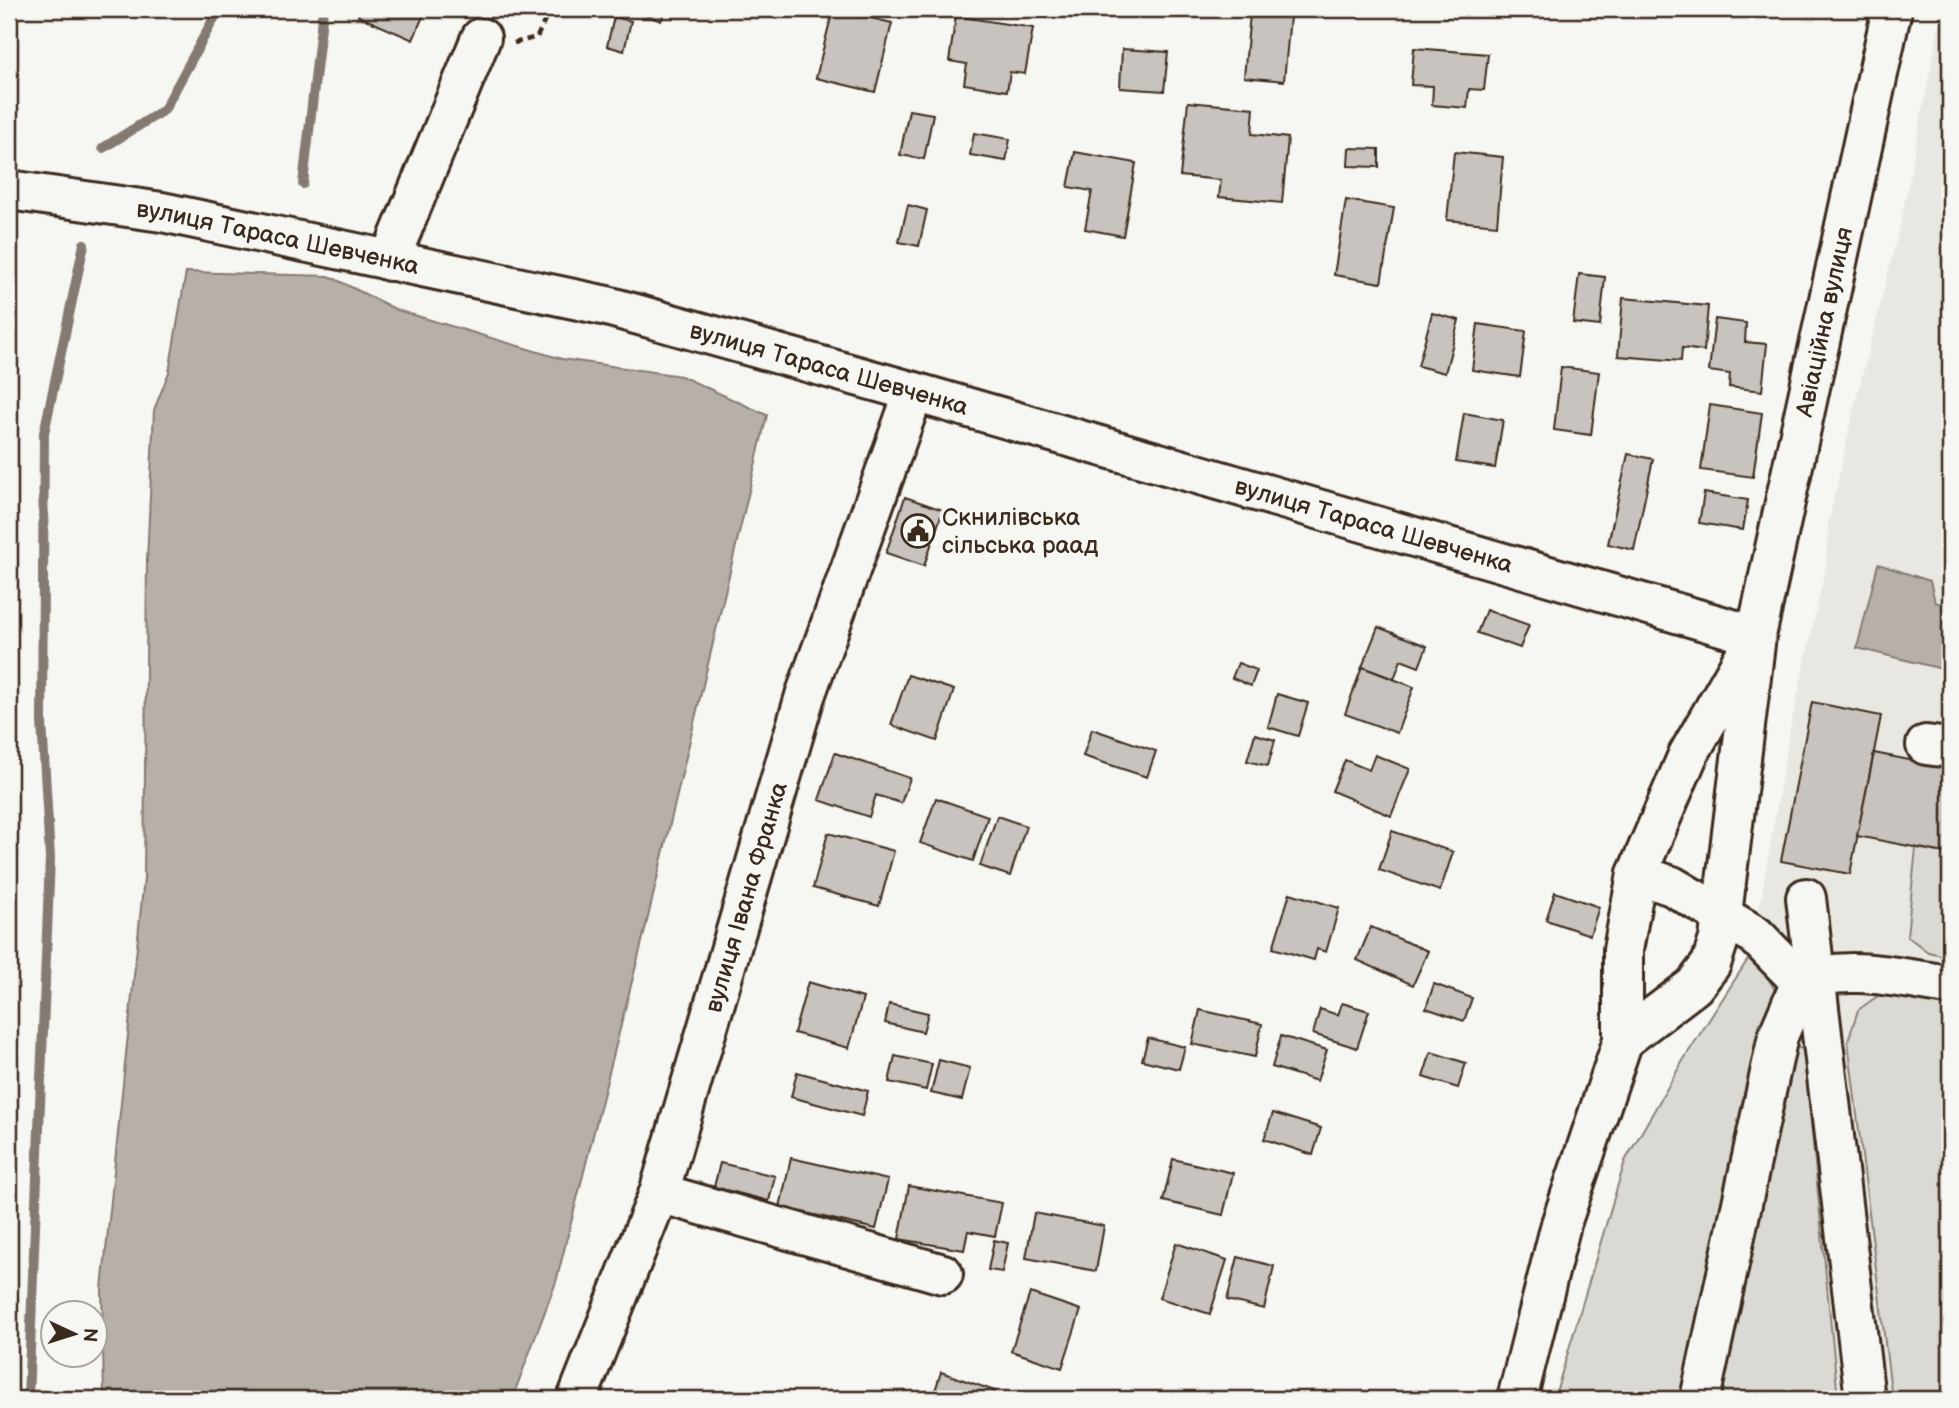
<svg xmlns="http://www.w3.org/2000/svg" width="1959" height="1408" font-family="'Balsamiq Sans',sans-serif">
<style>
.built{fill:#e8e7e2}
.green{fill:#dad9d3;stroke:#8a8278;stroke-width:2}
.water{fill:#b6b0a9;stroke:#857a71;stroke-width:2}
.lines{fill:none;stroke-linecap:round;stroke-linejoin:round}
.stream{stroke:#857a71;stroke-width:10}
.building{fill:#c8c3be;stroke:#3b2a1e;stroke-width:2}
.minor-casing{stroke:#3b2a1e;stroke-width:44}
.path{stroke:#3b2a1e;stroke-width:4.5;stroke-dasharray:7 5;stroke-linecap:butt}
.minor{stroke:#f6f6f2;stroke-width:38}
.labels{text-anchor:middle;stroke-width:7;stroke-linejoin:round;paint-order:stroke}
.street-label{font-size:24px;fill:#3b2a1e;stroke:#f6f6f2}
.poi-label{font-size:24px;fill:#3b2a1e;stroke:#f6f6f2;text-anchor:start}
</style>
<rect width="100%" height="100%" fill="#f6f6f2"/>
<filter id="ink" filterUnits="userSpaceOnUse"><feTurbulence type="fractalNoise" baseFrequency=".0143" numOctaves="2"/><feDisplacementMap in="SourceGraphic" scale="14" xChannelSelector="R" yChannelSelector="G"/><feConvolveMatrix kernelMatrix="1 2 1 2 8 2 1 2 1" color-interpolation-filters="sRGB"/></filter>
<g filter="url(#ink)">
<path class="built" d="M1942 9H1950V1399H1554L1625 1161 1684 1059 1752 953 1788 739 1826 566 1828 526 1855 404 1901 222Z"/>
<g class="green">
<path d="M1916 848 1950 854V957L1928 952 1907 936Z"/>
<path d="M1752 953 1774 988 1773 1020 1691 1399H1554L1625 1161 1684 1059Z"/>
<path d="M1886 990 1950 1001V1399H1892L1848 1041 1858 1010Z"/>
<path d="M1798 1047 1804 1050 1838 1399H1717L1787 1049Z"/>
</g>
<g class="water">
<path d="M186 272 329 276 397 310 562 359 681 376 767 415 644 934 556 1282 512 1399H104L102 1289 144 878 147 560 154 410 169 372Z"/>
<path d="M1878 564 1930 581 1935 602 1950 606V671L1857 648Z"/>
</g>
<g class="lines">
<g class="stream">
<path d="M103 148 164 110 219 9"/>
<path d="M303 184 323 9"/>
<path d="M28 1399 50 858 42 722 44 433 84 244"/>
</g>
</g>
<g class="building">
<path d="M361 9H426L413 40 358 16Z"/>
<path d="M638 9H666L661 21 637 12Z"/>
<path d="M833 9 892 23 875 92 816 78Z"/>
<path d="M1250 14 1290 17 1284 81 1244 77Z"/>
<path d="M956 16 1033 28 1025 74 1010 72 1007 91 964 84 967 64 949 61Z"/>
<path d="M614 17 631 21 624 51 607 46Z"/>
<path d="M1414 48 1488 54 1484 90 1469 89 1467 108 1432 105 1433 86 1411 85Z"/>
<path d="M1122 49 1168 52 1164 91 1120 88Z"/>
<path d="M1188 102 1254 108 1252 134 1288 138 1282 203 1219 197 1221 180 1180 176Z"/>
<path d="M909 110 933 114 924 159 900 155Z"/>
<path d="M974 133 1010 139 1006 161 970 155Z"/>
<path d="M1349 148 1379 149V167L1348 166Z"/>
<path d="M1075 152 1136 163 1123 236 1085 229 1092 191 1068 187Z"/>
<path d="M1454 152 1503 157 1497 225 1447 220Z"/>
<path d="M1346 200 1394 208 1381 283 1334 275Z"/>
<path d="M908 205 927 210 919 246 899 242Z"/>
<path d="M1579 274 1605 277 1600 326 1573 323Z"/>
<path d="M1623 298 1708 306 1704 351 1682 348 1681 361 1618 356Z"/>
<path d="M1432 313 1459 320 1445 373 1418 366Z"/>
<path d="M1715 319 1746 323 1745 342 1767 344 1762 391 1729 387 1730 374 1709 371Z"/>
<path d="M1478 324 1526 331 1520 377 1472 370Z"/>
<path d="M1561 367 1599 372 1591 435 1554 430Z"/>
<path d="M1710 405 1762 413 1753 477 1701 470Z"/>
<path d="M1464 413 1503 420 1495 468 1456 462Z"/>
<path d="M1628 454 1653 459 1634 550 1608 544Z"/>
<path d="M1704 493 1748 500 1743 530 1699 523Z"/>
<path d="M905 497 943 510 924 566 886 553Z"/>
<path d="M1486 610 1529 625 1520 648 1477 633Z"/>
<path d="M1378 627 1427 646 1419 667 1401 660 1394 679 1362 667Z"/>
<path d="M1238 663 1257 670 1251 686 1232 678Z"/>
<path d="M1362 667 1414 687 1397 733 1345 714Z"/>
<path d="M908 675 954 690 937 741 891 725Z"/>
<path d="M1277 694 1308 703 1298 736 1268 727Z"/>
<path d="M1812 702 1881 716 1850 874 1781 861Z"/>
<path d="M1092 729 1156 751 1147 777 1083 756Z"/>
<path d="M1255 734 1275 740 1268 766 1247 761Z"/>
<path d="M835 753 910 778 901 803 876 795 869 817 819 800Z"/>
<path d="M1874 753 1950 768V854L1857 836Z"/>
<path d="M1375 755 1410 769 1391 816 1332 791 1345 760 1369 770Z"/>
<path d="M936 798 988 816 973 861 920 843Z"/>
<path d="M997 816 1026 826 1010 876 980 866Z"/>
<path d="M1392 831 1453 852 1440 891 1379 870Z"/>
<path d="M828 833 894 851 879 906 813 888Z"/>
<path d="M1555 892 1599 907 1590 935 1546 920Z"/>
<path d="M1290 893 1339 908 1326 952 1317 949 1314 960 1273 948Z"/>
<path d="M1371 927 1428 951 1413 985 1357 960Z"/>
<path d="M808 982 863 998 849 1048 794 1033Z"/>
<path d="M1434 984 1472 998 1464 1021 1426 1008Z"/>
<path d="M1342 1003 1369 1011 1357 1048 1313 1034 1320 1009 1338 1015Z"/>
<path d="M889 1004 928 1013 923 1032 885 1023Z"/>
<path d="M1200 1010 1262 1024 1255 1057 1192 1044Z"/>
<path d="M1281 1036 1327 1050 1317 1081 1272 1067Z"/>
<path d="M1148 1038 1185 1047 1179 1069 1142 1060Z"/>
<path d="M1431 1052 1466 1063 1458 1088 1423 1077Z"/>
<path d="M895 1056 932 1064 926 1090 889 1082Z"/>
<path d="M939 1060 970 1068 962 1100 931 1093Z"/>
<path d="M797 1072 868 1091 862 1116 791 1097Z"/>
<path d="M1273 1113 1321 1128 1313 1155 1264 1139Z"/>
<path d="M791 1158 888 1180 876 1229 780 1207Z"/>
<path d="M1173 1159 1233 1173 1223 1215 1163 1201Z"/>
<path d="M720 1163 775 1176 769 1201 714 1187Z"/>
<path d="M909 1186 1002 1203 995 1236 968 1231 964 1250 899 1239Z"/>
<path d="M1034 1213 1104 1226 1096 1271 1026 1258Z"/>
<path d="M994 1240 1008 1243 1002 1272 988 1270Z"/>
<path d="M1176 1243 1227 1260 1210 1314 1159 1298Z"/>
<path d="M1238 1257 1274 1266 1264 1309 1227 1300Z"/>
<path d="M1030 1293 1081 1310 1062 1368 1011 1351Z"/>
<path d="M941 1372 995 1391 992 1399H950L934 1394Z"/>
</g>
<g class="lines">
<defs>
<g id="minor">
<path id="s1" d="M9 190 162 212 607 306 914 392 1756 636"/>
<path d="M389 261 481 38"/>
<path d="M1926 745 1950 748"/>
<path d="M1637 874 1672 886 1755 935 1801 982"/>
<path d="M1806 898 1865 1399"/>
<path id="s2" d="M1623 1040 1694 986 1711 964 1719 939 1756 636 1892 9"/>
<path d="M659 1193 943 1274"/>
<path id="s3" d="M577 1399 659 1193 805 696 914 392"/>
<path d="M1517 1399 1561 1224 1623 1040V950L1637 874 1688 755 1748 650"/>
<path d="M1700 1399 1778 1036 1801 982C1845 963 1904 979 1950 985"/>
</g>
</defs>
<use href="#minor" class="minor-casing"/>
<path class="path" d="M514 43 537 37 550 9"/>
<use href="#minor" class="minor"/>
</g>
</g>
<defs>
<symbol id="civic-ring" viewBox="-11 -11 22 22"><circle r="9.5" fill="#f6f6f2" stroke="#3b2a1e" stroke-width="1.5"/><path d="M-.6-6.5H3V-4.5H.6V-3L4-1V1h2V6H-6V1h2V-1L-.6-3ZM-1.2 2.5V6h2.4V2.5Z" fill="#3b2a1e"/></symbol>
</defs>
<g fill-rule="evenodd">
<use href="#civic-ring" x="899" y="512" width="38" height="38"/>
</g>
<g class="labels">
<g class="street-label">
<text dy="8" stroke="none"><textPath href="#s1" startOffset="273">вулиця Тараса Шевченка</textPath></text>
<text dy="8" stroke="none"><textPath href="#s2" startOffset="770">Авіаційна вулиця</textPath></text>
<text dy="8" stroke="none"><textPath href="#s1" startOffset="840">вулиця Тараса Шевченка</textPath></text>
<text dy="8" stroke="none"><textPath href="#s1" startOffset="1407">вулиця Тараса Шевченка</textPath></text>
<text dy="8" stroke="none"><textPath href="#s3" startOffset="530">вулиця Івана Франка</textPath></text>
</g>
<g class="poi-label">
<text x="942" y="525">Скнилівська<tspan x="942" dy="28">сільська раад</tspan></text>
</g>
</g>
<rect width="1959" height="1408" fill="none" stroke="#f6f6f2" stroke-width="35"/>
<rect x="18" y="18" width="1924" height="1373" fill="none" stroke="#3b2a1e" stroke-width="2.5" filter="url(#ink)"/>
<g transform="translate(74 1334) rotate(94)"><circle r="33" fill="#f6f6f2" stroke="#aba49d" stroke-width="2"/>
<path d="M0-5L12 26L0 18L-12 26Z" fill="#3b2a1e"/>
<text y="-10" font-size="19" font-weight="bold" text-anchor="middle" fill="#3b2a1e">N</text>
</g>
</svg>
